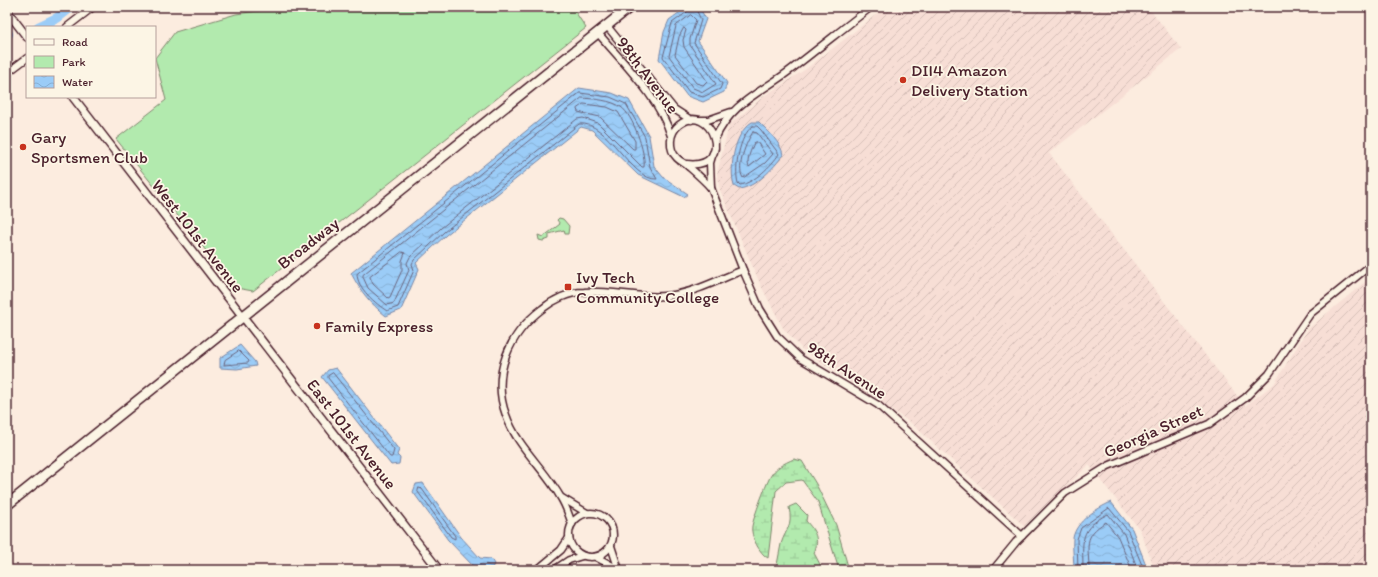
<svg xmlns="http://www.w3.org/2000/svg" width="1378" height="577" font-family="Itim,sans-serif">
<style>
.industrial{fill:url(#industrial-furrows)}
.green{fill:#b2eaae;stroke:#7e846c}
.wetland{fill:url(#wetland-marsh);stroke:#7e846c}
.water{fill:url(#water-waves);stroke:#7b87a5}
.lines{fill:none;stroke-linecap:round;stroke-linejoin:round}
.shore{stroke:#6a647d;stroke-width:1}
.river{stroke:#9bccf7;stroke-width:10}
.minor-casing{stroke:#4a1f2b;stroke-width:9}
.tertiary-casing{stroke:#4a1f2b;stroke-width:10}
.primary-casing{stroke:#4a1f2b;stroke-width:12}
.minor{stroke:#fcf5e5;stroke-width:6}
.tertiary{stroke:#fcf5e5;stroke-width:7}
.primary{stroke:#fcf5e5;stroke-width:9}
.poi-dot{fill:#c8321e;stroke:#fcf5e5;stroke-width:1.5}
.labels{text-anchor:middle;stroke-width:3.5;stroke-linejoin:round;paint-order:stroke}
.poi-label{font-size:17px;fill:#4a1f2b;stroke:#fcf5e5;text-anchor:start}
.street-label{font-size:17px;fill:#4a1f2b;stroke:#fcf5e5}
</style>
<defs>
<pattern id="industrial-furrows" width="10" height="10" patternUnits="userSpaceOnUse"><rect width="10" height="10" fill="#f7ded5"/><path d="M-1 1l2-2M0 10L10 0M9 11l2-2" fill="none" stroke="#d5beb7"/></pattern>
<pattern id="wetland-marsh" width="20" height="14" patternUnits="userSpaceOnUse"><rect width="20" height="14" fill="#b2eaae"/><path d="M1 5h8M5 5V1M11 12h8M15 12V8" fill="none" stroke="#9bc896"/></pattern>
<pattern id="water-waves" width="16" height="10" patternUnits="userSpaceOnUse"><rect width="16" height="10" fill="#9bccf7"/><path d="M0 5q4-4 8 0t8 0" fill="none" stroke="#87afd4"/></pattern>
</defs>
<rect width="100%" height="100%" fill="#fcecdf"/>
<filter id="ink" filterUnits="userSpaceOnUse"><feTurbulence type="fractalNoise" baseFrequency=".025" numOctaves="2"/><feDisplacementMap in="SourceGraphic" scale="8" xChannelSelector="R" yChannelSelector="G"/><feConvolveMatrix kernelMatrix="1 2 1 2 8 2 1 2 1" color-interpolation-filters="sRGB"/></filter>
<g filter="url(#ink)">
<path class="industrial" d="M886 7H1148L1181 49 1049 153 1245 406 1274 384 1308 329 1371 277V570H1155L1140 530 1089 465 1024 526 911 423 802 349 783 328 760 284 720 190 717 174 729 125 764 96 806 69Z"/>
<g class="green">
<path d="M286 7H572L586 28 253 291 236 288 116 139 166 100 155 58 175 32 236 14Z"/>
<path d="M559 218 563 219 569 226 568 234H565L564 230 549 234V239L543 241 539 240 538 235 543 237 560 224 557 220Z"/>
</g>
<g class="wetland">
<path d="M794 459 802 461 816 484 836 525 849 570H839L818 502 802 480 786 482 776 491 768 558C760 554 750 536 752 526 754 516 765 487 770 477 775 468 784 463 794 459Z"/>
<path d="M796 504 807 515 806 521C815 531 820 539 814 553L823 570H776C778 561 779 553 781 544 786 528 793 527 789 507Z"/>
</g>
<g class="water">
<path d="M687 7H699L706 19 698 41 727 83 724 92 703 102 687 96 659 59 664 32 669 20Z"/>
<path d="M579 88 612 93 629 100 649 136 654 166 663 177 688 194 684 197 638 175 592 130 581 127 446 235 416 263 419 269 401 310 386 316C370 303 360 291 351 273Z"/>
<path d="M752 122H759C767 130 782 144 783 155 774 168 756 187 739 189L734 186C729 167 734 133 752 122Z"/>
<path d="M240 345 255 362 256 366 237 369 220 368V358Z"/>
<path d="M336 368 399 450 397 455 400 458 399 464 391 465 322 377 328 370Z"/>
<path d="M423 483 461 537 480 558 491 559 494 564 491 570 475 568 448 540 413 492 416 484Z"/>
<path d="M1111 502 1132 529 1148 570H1074C1074 560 1072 548 1073 538 1076 521 1096 509 1111 502Z"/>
</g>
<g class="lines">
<g class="shore">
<path d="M689 7 687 12 672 23 663 57 689 92 703 97 720 89 722 84 694 43 701 20 695 7"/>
<path d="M691 15 696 20 690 39V45L716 84 703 92 693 88 669 56 676 26Z"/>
<path d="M684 28 686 30 683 40 684 47 707 81 703 85 696 83 675 55 679 37Z"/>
<path d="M580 93 610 97 626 104 645 137 650 167 657 179C631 181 608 120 579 124L444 232 414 260 412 264 414 270 398 307 387 311C376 304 357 288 357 274Z"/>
<path d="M582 98C594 99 611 100 621 107 633 115 646 153 644 167H642L598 123 583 118 577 119 441 228 410 257 407 263 409 270 394 303 387 305 368 288 363 277V275Z"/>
<path d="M584 104 607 107 618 112 635 141V149H633L600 117 578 112 577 109Z"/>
<path d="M753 126H757L761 130 779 154C772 165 754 183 740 185L738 183C734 169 739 135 753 126Z"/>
<path d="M753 132 757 133 773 154 765 163 743 178C736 167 746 142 753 132Z"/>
<path d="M757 142 765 154 749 167C746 160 751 150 754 143Z"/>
<path d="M402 252 405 253 402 261V270L390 297 388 298 373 284 370 277Z"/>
<path d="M239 351 249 361 248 363 224 365 225 360Z"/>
<path d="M333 373 394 450 392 457H390L328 378V376Z"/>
<path d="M419 488 422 489 455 536V539L451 537 418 492Z"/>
<path d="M1078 570 1077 539 1081 528 1109 508 1128 531 1144 570"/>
<path d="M1083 570C1083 541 1078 529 1108 514L1124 534 1138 570"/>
<path d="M1089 570C1089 546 1082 536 1106 522L1118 537 1132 570"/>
</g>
<g class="river">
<path d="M38 27 57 18 71 7"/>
<path d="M7 35 8 34"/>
</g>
<defs>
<g id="minor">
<path d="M607 26 674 109 691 120"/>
<path d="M67 27 93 7"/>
<path d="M598 33C623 63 660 98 671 136"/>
<path d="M7 73 27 58"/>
<path d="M699 120H708L731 112"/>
<path d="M715 139C732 101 763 92 793 68 819 48 845 27 871 7"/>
<path d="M713 153 710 163 711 188 743 270 760 309 777 336 801 359 878 405 1022 536"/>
<path d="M687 164C737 170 711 99 679 125 669 133 668 149 677 158 681 162 685 163 689 167 697 174 704 180 711 188"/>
<path d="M562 498 587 513"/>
<circle cx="591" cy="535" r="22"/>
<path d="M572 524C569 515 566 506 561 498 545 469 517 447 506 415 491 374 509 334 542 309 553 300 569 292 584 292 613 290 645 300 674 295 698 291 720 279 743 270"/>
<path d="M611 546 619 570"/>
<path d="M596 557 618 569"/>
<path d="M537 570 561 550 569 538"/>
<path d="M554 570 569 560 582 556"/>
<path d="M993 570 1016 542 1065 493 1108 466 1209 424 1245 398 1269 374 1310 314 1371 265"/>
</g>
<g id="tertiary">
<path d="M7 11 27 37"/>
<path d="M73 97 439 570"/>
</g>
<path id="primary" d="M7 505 630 7"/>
</defs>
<use href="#minor" class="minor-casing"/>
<use href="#tertiary" class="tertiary-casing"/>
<use href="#primary" class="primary-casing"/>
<use href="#minor" class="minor"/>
<use href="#tertiary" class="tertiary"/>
<use href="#primary" class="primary"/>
</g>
</g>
<g class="poi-dot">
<circle cx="903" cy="80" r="4"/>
<circle cx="23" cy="147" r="4"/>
<rect x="564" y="283" width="8" height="8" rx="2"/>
<circle cx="317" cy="326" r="4"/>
</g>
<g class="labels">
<g class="poi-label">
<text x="911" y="76">DII4 Amazon<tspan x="911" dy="20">Delivery Station</tspan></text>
<text x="31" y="143">Gary<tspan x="31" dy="20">Sportsmen Club</tspan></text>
<text x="576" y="283">Ivy Tech<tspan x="576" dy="20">Community College</tspan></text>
<text x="325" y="332">Family Express</text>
</g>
<g class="street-label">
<text transform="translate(648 75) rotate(53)" y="6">98th Avenue</text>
<text transform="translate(198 236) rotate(52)" y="6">West 101st Avenue</text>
<text transform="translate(308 243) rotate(-38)" y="6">Broadway</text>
<text transform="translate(847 370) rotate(33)" y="6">98th Avenue</text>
<text transform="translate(1153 431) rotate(-24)" y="6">Georgia Street</text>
<text transform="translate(352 434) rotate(52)" y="6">East 101st Avenue</text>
</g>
</g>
<rect width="1378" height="577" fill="none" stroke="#fcf5e5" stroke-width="24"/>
<rect x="12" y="12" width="1354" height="553" fill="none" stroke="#4a1f2b" stroke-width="1.5" filter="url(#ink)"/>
<rect x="26" y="26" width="130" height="72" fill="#fcf5e5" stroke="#b59f9b"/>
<rect x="34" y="39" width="20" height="6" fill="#fcf5e5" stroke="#b59f9b"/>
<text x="62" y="46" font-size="12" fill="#4a1f2b">Road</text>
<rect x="34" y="56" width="20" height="12" fill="#b2eaae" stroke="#b59f9b"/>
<text x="62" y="66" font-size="12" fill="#4a1f2b">Park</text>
<rect x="34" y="76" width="20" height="12" fill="url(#water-waves)" stroke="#b59f9b"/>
<text x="62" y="86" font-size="12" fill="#4a1f2b">Water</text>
</svg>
